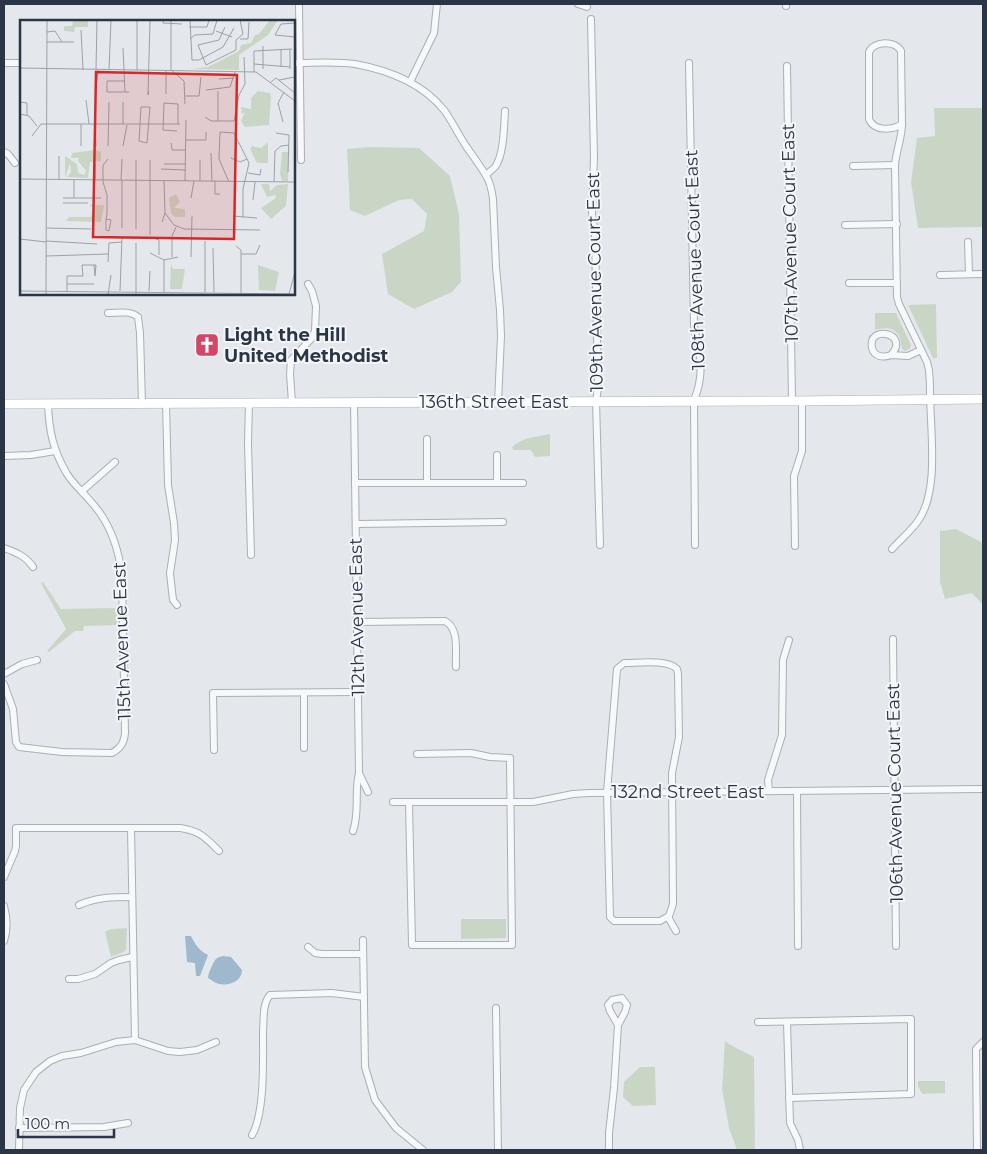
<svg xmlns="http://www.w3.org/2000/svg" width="987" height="1154" font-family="Montserrat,sans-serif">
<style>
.green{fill:#cad6c5}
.water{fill:#9eb8cd}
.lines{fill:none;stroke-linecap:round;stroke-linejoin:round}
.street-casing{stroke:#a8afb7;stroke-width:8}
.secondary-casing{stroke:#a8afb7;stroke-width:10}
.street{stroke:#f7f8fa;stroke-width:6}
.secondary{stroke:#fff;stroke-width:9}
.labels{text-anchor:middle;stroke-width:4;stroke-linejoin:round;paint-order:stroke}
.street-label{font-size:18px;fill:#2a3646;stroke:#f4f6f9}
.poi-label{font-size:18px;font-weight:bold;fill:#2a3646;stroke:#f4f6f9;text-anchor:start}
.inset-road{fill:none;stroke:#9aa1aa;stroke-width:1}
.view{fill:#d62828;fill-opacity:0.15;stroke:#d62828;stroke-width:2.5}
.inset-edge{fill:none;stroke:#2a3646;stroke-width:2.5}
</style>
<rect width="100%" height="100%" fill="#e4e8ec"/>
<g class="green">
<path d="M934 108H983V227L918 228 911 182 917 138 935 136Z"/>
<path d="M369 147 419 148 450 176 459 214 461 282 452 292 414 309 388 294 382 254 424 231 427 214 412 199 399 200 365 216 350 210 347 149Z"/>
<path d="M936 304 937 358H933L908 305Z"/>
<path d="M875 313H896L910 343 911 345 910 349 905 351 902 349C901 345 901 340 899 336 894 327 884 327 875 330Z"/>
<path d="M550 434V456L535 457 531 450H513L512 447C523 437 535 437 550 434Z"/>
<path d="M956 529 983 543V605L972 593 945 599 940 582V531Z"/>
<path d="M43 582 61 609 117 608V625L84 626 83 631H75L49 652 47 651 66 629 41 583Z"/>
<path d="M461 919H506V938L461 939Z"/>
<path d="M127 928 126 950 124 952 111 957 105 932 111 929Z"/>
<path d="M725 1041C734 1048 744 1051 754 1057L755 1150H737L729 1128 722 1089Z"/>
<path d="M640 1067H655L656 1105 633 1106 623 1097 624 1082Z"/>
<path d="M918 1081H945V1093L922 1094 918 1086Z"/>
</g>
<g class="water">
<path d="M185 936H191C195 944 199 951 208 955L200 976H196L195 963 187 962Z"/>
<path d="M223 956 231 957 242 970C242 981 230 986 219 984 215 983 212 980 208 978 208 974 213 962 216 959 218 957 220 957 223 956Z"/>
</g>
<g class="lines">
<defs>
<g id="street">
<path d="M299 4 301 160"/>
<path d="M578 4 587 7"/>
<path d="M786 4V6"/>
<path d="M591 19 594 157 592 214 595 235 598 388 596 401 600 545"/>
<path d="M4 63H21"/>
<path d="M294 63C314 63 335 61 355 64 388 70 422 83 444 110 452 121 458 134 466 146 472 155 479 164 485 174 490 181 492 191 493 199L496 267 500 310 501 336 498 402"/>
<path d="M689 63 694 325C695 333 697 341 699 349 702 366 701 384 694 400L695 545"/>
<path d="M787 66 792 401"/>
<path d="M410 82 434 33 437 4"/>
<path d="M4 152 8 154 15 163"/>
<path d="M853 166 895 165"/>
<path d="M486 175C489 172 492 170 495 167 504 155 504 126 505 111"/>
<path d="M845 225 897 224"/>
<path d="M968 242 969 274"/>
<path d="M940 275 983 274"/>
<path d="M849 283H897"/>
<path d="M108 313C118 313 130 310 138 317L140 333 142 403"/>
<path d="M891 355C884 358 874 357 872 348 867 324 911 333 891 355L908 356 921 350"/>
<path d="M166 403 168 485 174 523 175 540 170 573 173 600 177 605"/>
<path d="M249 403 248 443 251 555"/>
<path d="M292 403 290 374 291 360 312 338 315 331 316 306 312 291 308 284"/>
<path d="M427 439V483"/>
<path d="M497 455V483"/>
<path d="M4 456 31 455 55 451"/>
<path d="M355 483H523"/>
<path d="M82 491 115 462"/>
<path d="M356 524 503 522"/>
<path d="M795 546 794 476 802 451V401"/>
<path d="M4 548C15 552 26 556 33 567"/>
<path d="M892 549C900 540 911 531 918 521 941 489 929 424 930 385L929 370 927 362 899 304 897 297 895 165C896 151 902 138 902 124L901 51C895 40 874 41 869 52V119C874 132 893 130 902 124"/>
<path d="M357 622 445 621C460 629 455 653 456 667"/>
<path d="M893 639 896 946"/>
<path d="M624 663C638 663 667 659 677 669L678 674 679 737 672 773 673 904 669 916 660 921H614L610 917 607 792 617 669Z"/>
<path d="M4 674 22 664 37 660"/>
<path d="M4 684 13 709 16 742 19 747 62 752 112 753C121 748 124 743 125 733L122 577C119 549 111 524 92 503 84 493 74 485 67 474 53 450 49 431 48 404"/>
<path d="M304 693V748"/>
<path d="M214 750 213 693 358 692"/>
<path d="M359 773 368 792"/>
<path d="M769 791 768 780 782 735 783 660 789 640"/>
<path d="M797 791 798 946"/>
<path d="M393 802H533L573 794 589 793 983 789"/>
<path d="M409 802 412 945H512L510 758 490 757 471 753 417 754"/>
<path d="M131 828 135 1040"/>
<path d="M353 831C360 812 354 792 359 773L354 402"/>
<path d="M4 877 15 851 16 846V828H180C200 831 205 837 219 851"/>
<path d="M79 905C97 897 113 897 132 897"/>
<path d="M4 906C7 917 8 929 4 941"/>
<path d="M668 917 676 931"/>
<path d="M363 940 365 1067 375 1100 396 1128 423 1150"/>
<path d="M308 947 315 953 322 954H363"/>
<path d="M69 979H78L95 974 111 963 119 960 132 957"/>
<path d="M496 1008 498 1150"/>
<path d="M758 1022 911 1019V1094L789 1098"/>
<path d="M787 1022 790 1123 798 1140 800 1150"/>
<path d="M19 1128 104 1127 128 1123"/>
<path d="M252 1135C265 1113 263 1059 263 1032 264 1021 262 1004 270 995L332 993 364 997"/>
<path d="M19 1150 20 1108 24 1090 36 1072 50 1061 62 1056 81 1053 116 1042 135 1040 168 1051 180 1052 197 1050 216 1042"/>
<path d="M609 1150V1133L614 1088 618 1025 625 1012 627 1005 622 998 612 1000 608 1005 610 1011 618 1025"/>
<path d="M977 1150 976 1049 983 1042"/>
</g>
<path id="secondary" d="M4 404 792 401 983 399"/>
</defs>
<use href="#street" class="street-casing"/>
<use href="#secondary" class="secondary-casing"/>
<use href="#street" class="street"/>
<use href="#secondary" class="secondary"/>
</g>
<defs>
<symbol id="church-square" viewBox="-11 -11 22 22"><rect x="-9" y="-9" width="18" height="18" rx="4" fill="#d44665" stroke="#f4f6f9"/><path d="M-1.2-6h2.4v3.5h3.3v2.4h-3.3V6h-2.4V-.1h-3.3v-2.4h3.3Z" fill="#fff"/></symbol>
</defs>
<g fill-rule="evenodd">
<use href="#church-square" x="193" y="331" width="28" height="28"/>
</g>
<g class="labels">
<g class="street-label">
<text transform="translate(790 233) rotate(-91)" y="6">107th Avenue Court East</text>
<text transform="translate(695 260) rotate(-92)" y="6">108th Avenue Court East</text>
<text transform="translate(595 282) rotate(-91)" y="6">109th Avenue Court East</text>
<text x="494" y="408">136th Street East</text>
<text transform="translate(357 617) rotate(-91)" y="6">112th Avenue East</text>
<text transform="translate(122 641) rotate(-92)" y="6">115th Avenue East</text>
<text x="688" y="798">132nd Street East</text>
<text transform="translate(895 793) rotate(-91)" y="6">106th Avenue Court East</text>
</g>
<g class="poi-label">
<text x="224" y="341">Light the Hill<tspan x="224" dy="21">United Methodist</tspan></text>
</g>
</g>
<g transform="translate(20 20)">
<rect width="275" height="275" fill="#e4e8ec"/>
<path d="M250 0H258L248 15 219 35V50L171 49 188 47 219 31 221 25 231 23 235 15 239 14ZM53 1H68V7H55L54 12 44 11V6H52ZM238 71 250 73 251 77 249 105 225 107 221 101 225 92 222 94 221 87 231 89V78ZM248 122V143H237L230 129 232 126 241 128ZM75 130 81 132V141L70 142 68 158 47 157 51 152 50 144 45 157V136L57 144 58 153 64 155 66 151 58 141 59 138H51L52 133ZM262 132H269L268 161H262L260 154ZM241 164H249L250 171 257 165 268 164 266 186 251 199 241 188 256 178 255 175 247 177ZM156 174 160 182 154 188 165 189V197H155L151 193 149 178ZM69 185H84L81 202 46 201 49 197H71L74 188ZM151 244 153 249H165L162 269H150ZM238 245 259 252 255 271 239 270Z" fill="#cad6c5"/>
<path class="inset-road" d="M143 0V3L162 4M151 0V50L164 61 165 84M170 0 172 40M275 3 261 4 255 15 275 17M169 7H187L189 0M205 7 199 20 178 25 186 45 216 30V20L223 14 220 0M61 10 63 50M196 11 212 17M27 12 35 11 42 22M170 19 175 15 193 14 197 0M220 19H228L229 2M27 22H54M103 28 105 72M261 29V47M172 40H179L203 27 214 8M234 44 270 47M0 48 236 52 275 81M243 49V26M270 49V29M76 50 77 0M89 50 91 0M117 50V0M234 52V31L272 29M199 59 214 58M259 60 275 57M105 61H87V72H109M251 62 256 58 275 73M76 69 78 50M186 70 210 67 215 52M129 71 128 75 130 0M198 71V101M146 74V50M165 76H179L181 57M66 80 69 104M0 82 7 83V95M121 87H130L127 123 119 121ZM0 94 9 96 17 106M185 97 191 101H214L219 75 225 64 224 37M263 102 258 83 264 72M75 104 76 126M103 104V82M157 111 143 110 144 83 158 84V104M256 113 269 115 268 152M12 116 21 104H160M165 120H186V112M151 123 152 130H165M61 126V104M88 126 89 82M103 126 107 105M191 133 192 161M211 138 220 142 227 139M144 144H165M141 149 165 150M228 153 240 155 241 149M0 159 275 162M39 159V136M54 160V178M75 160V144M101 160 102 139M165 161 166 100M180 161V140M195 161V174H200M209 162 199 139 200 112 214 113 229 143 223 169V198M254 162 255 131 261 126 269 125M43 178H81M171 178 174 161M233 180 235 162M43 183H68M145 193 154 205 164 209 240 210M213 196 237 198M86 199 91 200 89 211 86 210V199L87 194V175L83 162V145L88 139M142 202 145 193 144 161M27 208 71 209M102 208V160M116 209V140M130 215V140M131 217 139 220V235M0 219 26 222M26 221 77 224M216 226 221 230V273M193 228 194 272M130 233 144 240 158 237M221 234H236L240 225M26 236 88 234M152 237V216L156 207M171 237 172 196M88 242 89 223 102 222M47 264H74M0 271 275 274M47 271V256H63L62 245H76L75 256 74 245M100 271 102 217M129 271 130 251M144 272V240M185 272V221M269 274 275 252M26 275 27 0M88 275 91 255M116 275V223"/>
<path class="view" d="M76 52 217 55 214 219 73 217Z"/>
<rect width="275" height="275" class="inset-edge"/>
</g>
<rect width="987" height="1154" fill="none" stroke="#2a3646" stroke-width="10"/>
<path d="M18 1129v8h96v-8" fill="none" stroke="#2a3646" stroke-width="2.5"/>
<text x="25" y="1129" font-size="15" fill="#2a3646" stroke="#f4f6f9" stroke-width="4" paint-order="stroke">100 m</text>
</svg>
